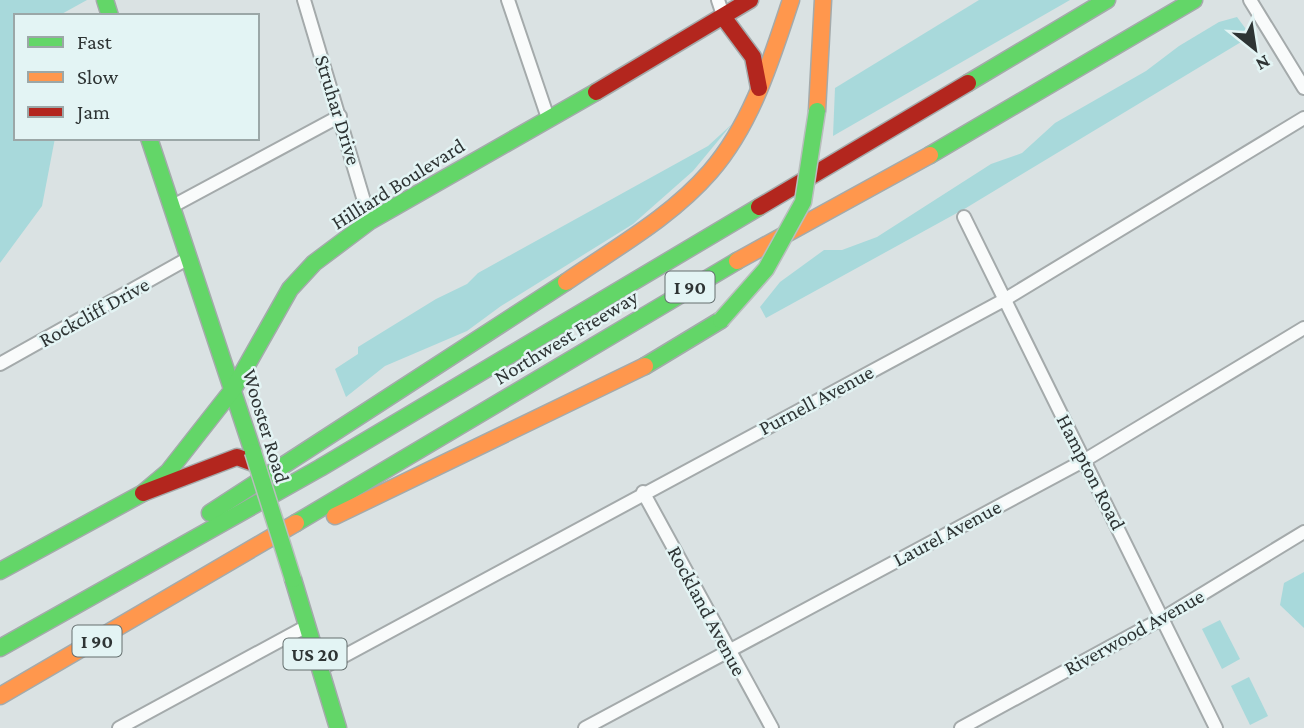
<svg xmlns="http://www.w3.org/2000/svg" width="1304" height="728" font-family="'Crimson Pro',serif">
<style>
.green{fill:#a8d9db}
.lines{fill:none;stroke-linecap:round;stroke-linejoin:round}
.street-casing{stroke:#a4aaab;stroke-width:16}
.fast-casing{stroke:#a4aaab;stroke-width:19}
.slow-casing{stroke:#a4aaab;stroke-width:19}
.jam-casing{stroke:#a4aaab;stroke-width:19}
.street{stroke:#f9fbfb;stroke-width:12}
.fast{stroke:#63d668;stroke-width:16}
.slow{stroke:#ff974d;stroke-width:16}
.jam{stroke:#b3261e;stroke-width:16}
.fast-bridge-casing{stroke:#b8bdbd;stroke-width:19;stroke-linecap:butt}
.fast-bridge{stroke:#63d668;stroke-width:16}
.labels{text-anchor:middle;stroke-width:5;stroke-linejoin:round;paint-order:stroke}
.shield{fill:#e3f4f4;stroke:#646e6e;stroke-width:2}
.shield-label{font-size:19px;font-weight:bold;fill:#2e3434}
.street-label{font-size:21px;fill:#2e3434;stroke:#e3f4f4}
</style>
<rect width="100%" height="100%" fill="#dae2e3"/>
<g class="green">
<path d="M0 0H87L58 16H16V138H55L42 206 0 263Z"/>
<path d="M979 0H1070L833 136 835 88Z"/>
<path d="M1237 17 1251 36 966 208 766 318 760 307 780 282 824 250H842L877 237 991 164 1022 153 1055 123 1146 71 1179 46 1219 22Z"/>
<path d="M732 124 693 171 633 224 501 306 467 331 385 366 346 397 335 369 358 354V347L436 299 467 284 478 273 708 146Z"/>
<path d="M1304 572V628L1280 605 1284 583Z"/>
<path d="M1220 620 1240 659 1222 669 1202 629Z"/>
<path d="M1249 677 1268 716 1250 725 1231 686Z"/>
</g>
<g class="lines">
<defs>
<g id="street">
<path d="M304 0 370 221"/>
<path d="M508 0 548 118"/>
<path d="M718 0 724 18"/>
<path d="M1250 0 1304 88"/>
<path d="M171 207 340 116"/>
<path d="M964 217 1216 728"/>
<path d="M0 364 187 259"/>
<path d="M643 492 772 728"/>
<path d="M320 669 1004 300 1304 118"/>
<path d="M119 728 307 626"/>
<path d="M585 728 1085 460 1304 328"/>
<path d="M961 728 1163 618 1304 532"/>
</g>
<g id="fast">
<path d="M105 0 110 16"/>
<path d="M968 83 1107 0"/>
<path d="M149 138 253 452"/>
<path d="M930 155 1194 0"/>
<path d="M645 366 721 320"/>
<path d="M210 513 566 282"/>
<path d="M296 523 737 261"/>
<path d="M0 571 143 493 168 472 234 388 290 289 314 263 370 221 596 92"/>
<path d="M293 579 338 728"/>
<path d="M0 648 320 468 759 207"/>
</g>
<g id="slow">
<path d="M817 111 823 0"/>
<path d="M737 261 930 155"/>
<path d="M566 282C615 248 670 218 710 172 752 124 771 60 791 0"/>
<path d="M335 516 645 366"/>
<path d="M0 696 296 523"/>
</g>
<g id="jam">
<path d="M724 18 753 57 759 88"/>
<path d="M596 92 750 0"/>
<path d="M759 207 968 83"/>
<path d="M143 493 237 457 256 464"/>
</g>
</defs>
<use href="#street" class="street-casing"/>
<use href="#fast" class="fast-casing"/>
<use href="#slow" class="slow-casing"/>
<use href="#jam" class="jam-casing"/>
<use href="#street" class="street"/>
<use href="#fast" class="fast"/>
<use href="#slow" class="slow"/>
<use href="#jam" class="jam"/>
<defs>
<g id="fast-bridge">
<path d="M721 320 766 269 803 202 817 111"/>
<path d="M253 452 293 579"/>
</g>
</defs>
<use href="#fast-bridge" class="fast-bridge-casing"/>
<use href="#fast-bridge" class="fast-bridge"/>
</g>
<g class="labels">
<g class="shield">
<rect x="665.5" y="271.5" width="49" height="31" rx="5"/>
<rect x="72.5" y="625.5" width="49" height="31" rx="5"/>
<rect x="283.5" y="638.5" width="63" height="31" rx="5"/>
</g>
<g class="shield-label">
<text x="690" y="294">I 90</text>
<text x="97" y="648">I 90</text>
<text x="315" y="661">US 20</text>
</g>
<g class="street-label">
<text transform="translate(338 110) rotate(73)" y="7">Struhar Drive</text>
<text transform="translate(398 184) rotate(-32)" y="7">Hilliard Boulevard</text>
<text transform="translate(94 312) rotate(-29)" y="7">Rockcliff Drive</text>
<text transform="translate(566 337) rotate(-31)" y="7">Northwest Freeway</text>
<text transform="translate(816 400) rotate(-28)" y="7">Purnell Avenue</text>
<text transform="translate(266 426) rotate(73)" y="7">Wooster Road</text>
<text transform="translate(1091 472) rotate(63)" y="7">Hampton Road</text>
<text transform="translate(947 533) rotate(-28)" y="7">Laurel Avenue</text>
<text transform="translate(707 611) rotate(62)" y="7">Rockland Avenue</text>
<text transform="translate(1134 632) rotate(-29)" y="7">Riverwood Avenue</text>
</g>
</g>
<rect x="14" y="14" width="245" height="126" fill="#e3f4f4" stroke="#9ba7a7" stroke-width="2"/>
<rect x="28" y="37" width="35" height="10" fill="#63d668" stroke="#9ba7a7" stroke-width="2"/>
<text x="77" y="49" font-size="21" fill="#2e3434">Fast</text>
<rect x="28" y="72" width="35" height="10" fill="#ff974d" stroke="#9ba7a7" stroke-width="2"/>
<text x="77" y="84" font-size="21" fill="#2e3434">Slow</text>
<rect x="28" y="107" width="35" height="10" fill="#b3261e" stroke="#9ba7a7" stroke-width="2"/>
<text x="77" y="119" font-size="21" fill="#2e3434">Jam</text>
<g transform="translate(1255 49) rotate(150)" stroke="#e3f4f4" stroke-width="5" paint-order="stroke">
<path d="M0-5L12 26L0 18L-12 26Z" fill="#2e3434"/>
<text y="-10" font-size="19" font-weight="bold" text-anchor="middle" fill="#2e3434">N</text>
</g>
</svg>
